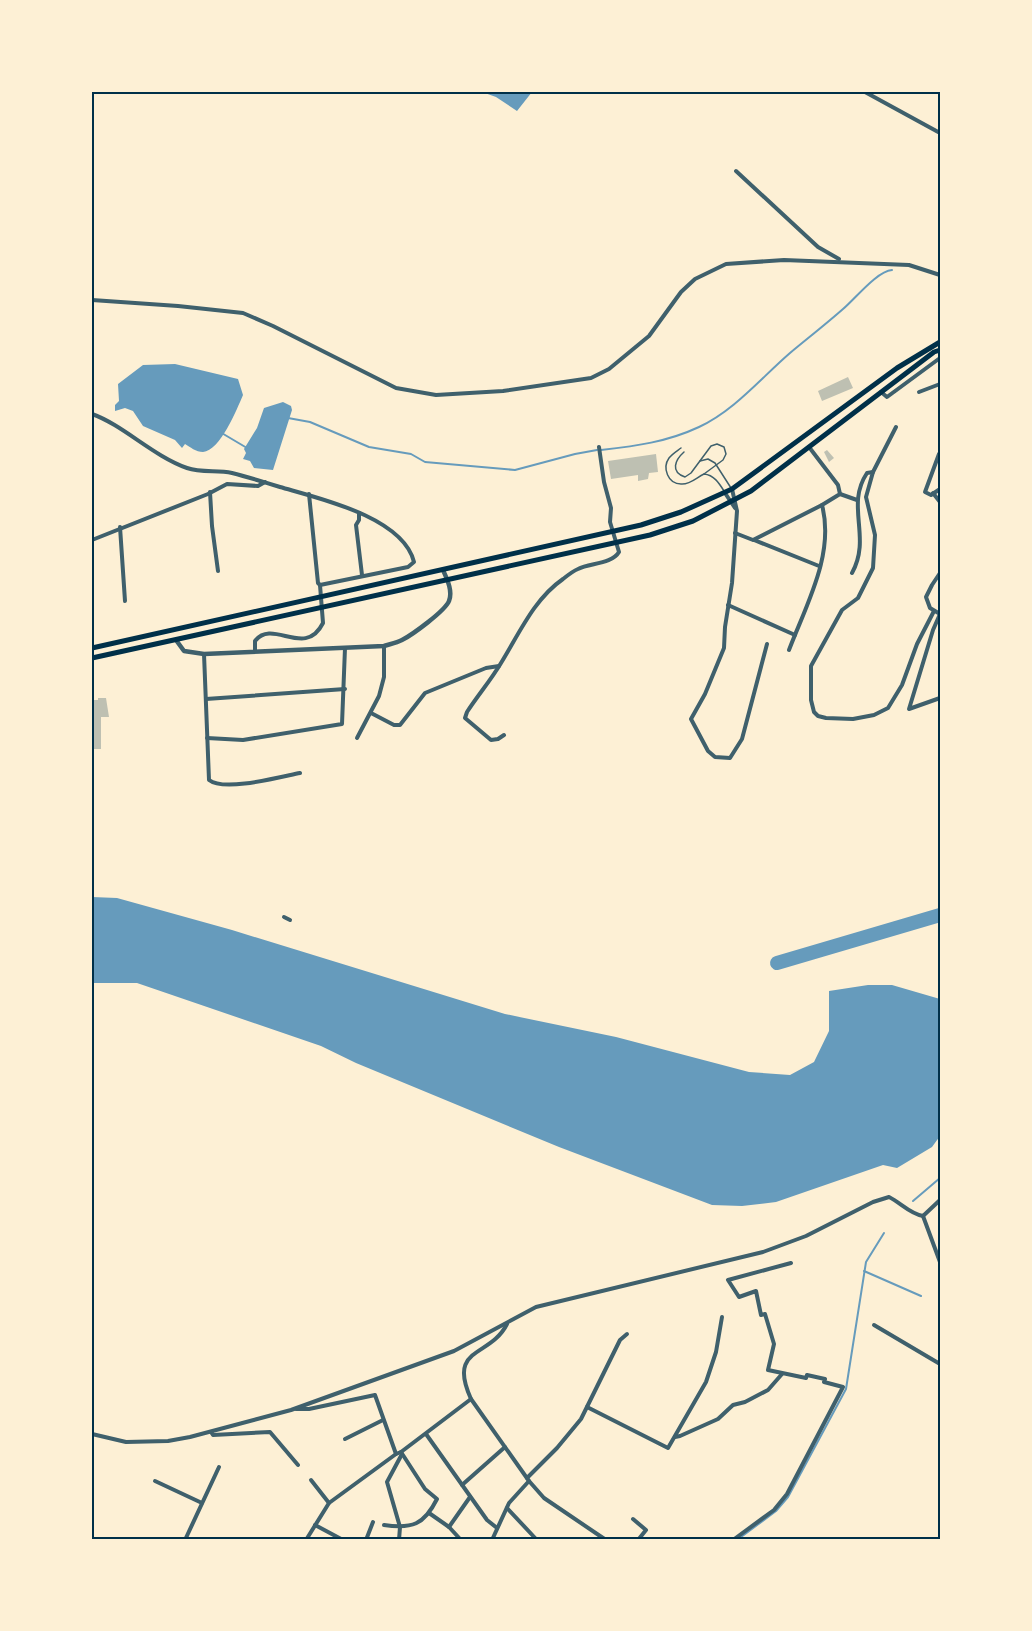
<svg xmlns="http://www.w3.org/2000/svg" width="1032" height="1631" font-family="Lato,sans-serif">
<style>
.water{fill:#669bbc}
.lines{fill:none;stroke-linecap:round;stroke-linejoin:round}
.stream{stroke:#669bbc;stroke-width:2}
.river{stroke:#669bbc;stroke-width:14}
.building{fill:#bec0b2}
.service{stroke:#3f606c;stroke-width:1.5}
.minor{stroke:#3f606c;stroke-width:4}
.tertiary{stroke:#3f606c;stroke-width:4.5}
.primary{stroke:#003049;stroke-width:5}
.neatline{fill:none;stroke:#003049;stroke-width:2}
</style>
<rect width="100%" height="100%" fill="#fdf0d5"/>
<g class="water">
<path d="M482 92H532L517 111 496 97Z"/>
<path d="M175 364 238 379 243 395C237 409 220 451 203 452 196 452 190 447 185 444L182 448 175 440 143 426 133 411 125 408 115 411V405L119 401 118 384 143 365Z"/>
<path d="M283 402 291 406 292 410 273 470 254 468 250 461 243 459 246 453 244 449 257 428 264 408Z"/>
<path d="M92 897 117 898 232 930 505 1014 616 1037 749 1072 790 1075 814 1062 829 1031V991L868 985H892L940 999V1136L932 1147 897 1168 883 1165 776 1202 742 1206 712 1205 559 1147 356 1063 321 1046 137 983H92Z"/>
</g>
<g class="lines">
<g class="stream">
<path d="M288 418 310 422 369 447 411 454 425 462 515 470 575 454 597 450"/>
<path d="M220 432 247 448"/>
<path d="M601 450C636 446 667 442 699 427 734 411 761 378 790 353 808 338 826 324 843 309 855 299 877 271 892 270"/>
<path d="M913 1201 940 1178"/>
<path d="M864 1271 921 1296"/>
<path d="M737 1540 776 1511 788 1497 846 1389 866 1262 884 1233"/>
</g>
<path class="river" d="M777 963 940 915"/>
</g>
<g class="building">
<path d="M848 377 853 388 822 401 818 391Z"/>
<path d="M827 450 834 458 829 462 824 452Z"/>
<path d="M656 454 658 472 649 473 648 479 638 481V475L611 479 608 461Z"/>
<path d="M98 698H106L109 717H101V749H92V700H98Z"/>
</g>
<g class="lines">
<g class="service">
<path d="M681 448C677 451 672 454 669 458 662 468 668 484 681 484 690 485 697 477 704 474 714 475 719 483 724 491"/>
<path d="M684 452C675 460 670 472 685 477L691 473 711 446 717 444 724 447 726 454 723 460 704 474"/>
<path d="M700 461 708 459 715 463 731 488"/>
</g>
<g class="minor">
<path d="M865 92 940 133"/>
<path d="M736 171 818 247 839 259"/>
<path d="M92 300 178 306 243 313 273 326 396 388 436 395 503 391 591 378 609 369 649 336 681 292 695 279 726 264 784 260 909 265 940 275"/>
<path d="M881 392 887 397 940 358"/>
<path d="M919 392 940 384"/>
<path d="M92 414C123 425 153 456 187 468 201 473 217 470 232 473 248 477 264 482 280 487 318 498 403 517 414 562L408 567 320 585"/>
<path d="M896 427 873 472 866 497 875 535 873 568 858 598 842 610 811 666V700L814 712 818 716 826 718 853 719 874 715 888 708 902 685 917 644 934 611"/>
<path d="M939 454 925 492 931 495 940 489"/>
<path d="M732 489 737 511 732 583 725 627 724 648 705 694 691 719 708 751 715 757 730 758 742 739 767 644"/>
<path d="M210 492 212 526 218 571"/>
<path d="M725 493 735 508"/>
<path d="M933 493 940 502"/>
<path d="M840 494 857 500"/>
<path d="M359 513V520L356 525 362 575"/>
<path d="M120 527 125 601"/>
<path d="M735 533 753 540 822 505"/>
<path d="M92 540 208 494 227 484 258 486 265 482"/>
<path d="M754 540 819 566"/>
<path d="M852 573C872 537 845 506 867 473L873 472"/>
<path d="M728 605 795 635"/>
<path d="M940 614 933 630 909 709 940 698"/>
<path d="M940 614 930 608 926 597 932 585 940 573"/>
<path d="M255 650V641C273 618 305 659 323 623L320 585 318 583 309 494"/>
<path d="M789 650C806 605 835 554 822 505L840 494 838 485 809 447"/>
<path d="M204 654 209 780C224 792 280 777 300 773"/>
<path d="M206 699 345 689"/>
<path d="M371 713 394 725H400L425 693 486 668 499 666"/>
<path d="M504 735 498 739 491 740 465 718 467 712C478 695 491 680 501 663 519 634 534 599 563 579 568 575 573 571 578 569 590 563 612 564 619 552L610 522 611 508 604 482 599 447"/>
<path d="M207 738 243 740 342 724 345 648"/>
<path d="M357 738 379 696 384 677V646"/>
<path d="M284 917 290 920"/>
<path d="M923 1216 940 1262"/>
<path d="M507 1324C490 1358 447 1346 471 1399L529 1481 544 1498 606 1540"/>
<path d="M874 1325 940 1364"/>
<path d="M587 1407 668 1448 706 1382 716 1352 722 1317"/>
<path d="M296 1409H309L375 1395 396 1454"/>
<path d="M211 1432 213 1435 270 1432 298 1465"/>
<path d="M92 1434 126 1442 168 1441 190 1437 291 1410 454 1351 536 1307 763 1252 806 1236 873 1202 889 1197C901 1203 910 1214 923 1216L940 1200"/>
<path d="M426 1434 487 1520 497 1528"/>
<path d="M675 1437 680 1436 718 1419 733 1405 745 1402 768 1390 782 1374"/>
<path d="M345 1439 383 1420"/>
<path d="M527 1478 557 1448 581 1419 620 1340 627 1334"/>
<path d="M311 1480 329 1503"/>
<path d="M155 1481 202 1503"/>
<path d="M462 1485 505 1447"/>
<path d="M507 1508 536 1539"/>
<path d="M429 1513 449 1527 461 1540"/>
<path d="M633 1519 646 1530 638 1540"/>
<path d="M315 1525 343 1540"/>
<path d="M384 1525C412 1529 424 1525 437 1499L425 1489 401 1452"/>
<path d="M449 1527 470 1497"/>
<path d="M185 1540 219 1467"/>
<path d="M306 1540 329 1503 396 1454 401 1452 471 1399"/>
<path d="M366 1540 373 1522"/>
<path d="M399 1540 400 1527 387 1482 402 1454"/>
<path d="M492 1540 509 1503 529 1481"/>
<path d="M733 1540 774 1510 787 1494 843 1387 824 1382 825 1379 807 1375 806 1378 768 1370 774 1344 765 1314 761 1315 756 1291 739 1297 728 1280 791 1263"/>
</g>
<path class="tertiary" d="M176 640 184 651 204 654 384 646C390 644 396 643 402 640 412 635 445 611 449 601 453 591 447 579 443 570"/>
<g class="primary">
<path d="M92 648 641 525 681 512 732 489 897 368 940 342"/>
<path d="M92 658 650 535 693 521 751 491 934 352 940 350"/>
</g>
</g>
<rect width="1032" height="1631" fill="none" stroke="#fdf0d5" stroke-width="186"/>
<rect x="93" y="93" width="846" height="1445" class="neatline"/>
</svg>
